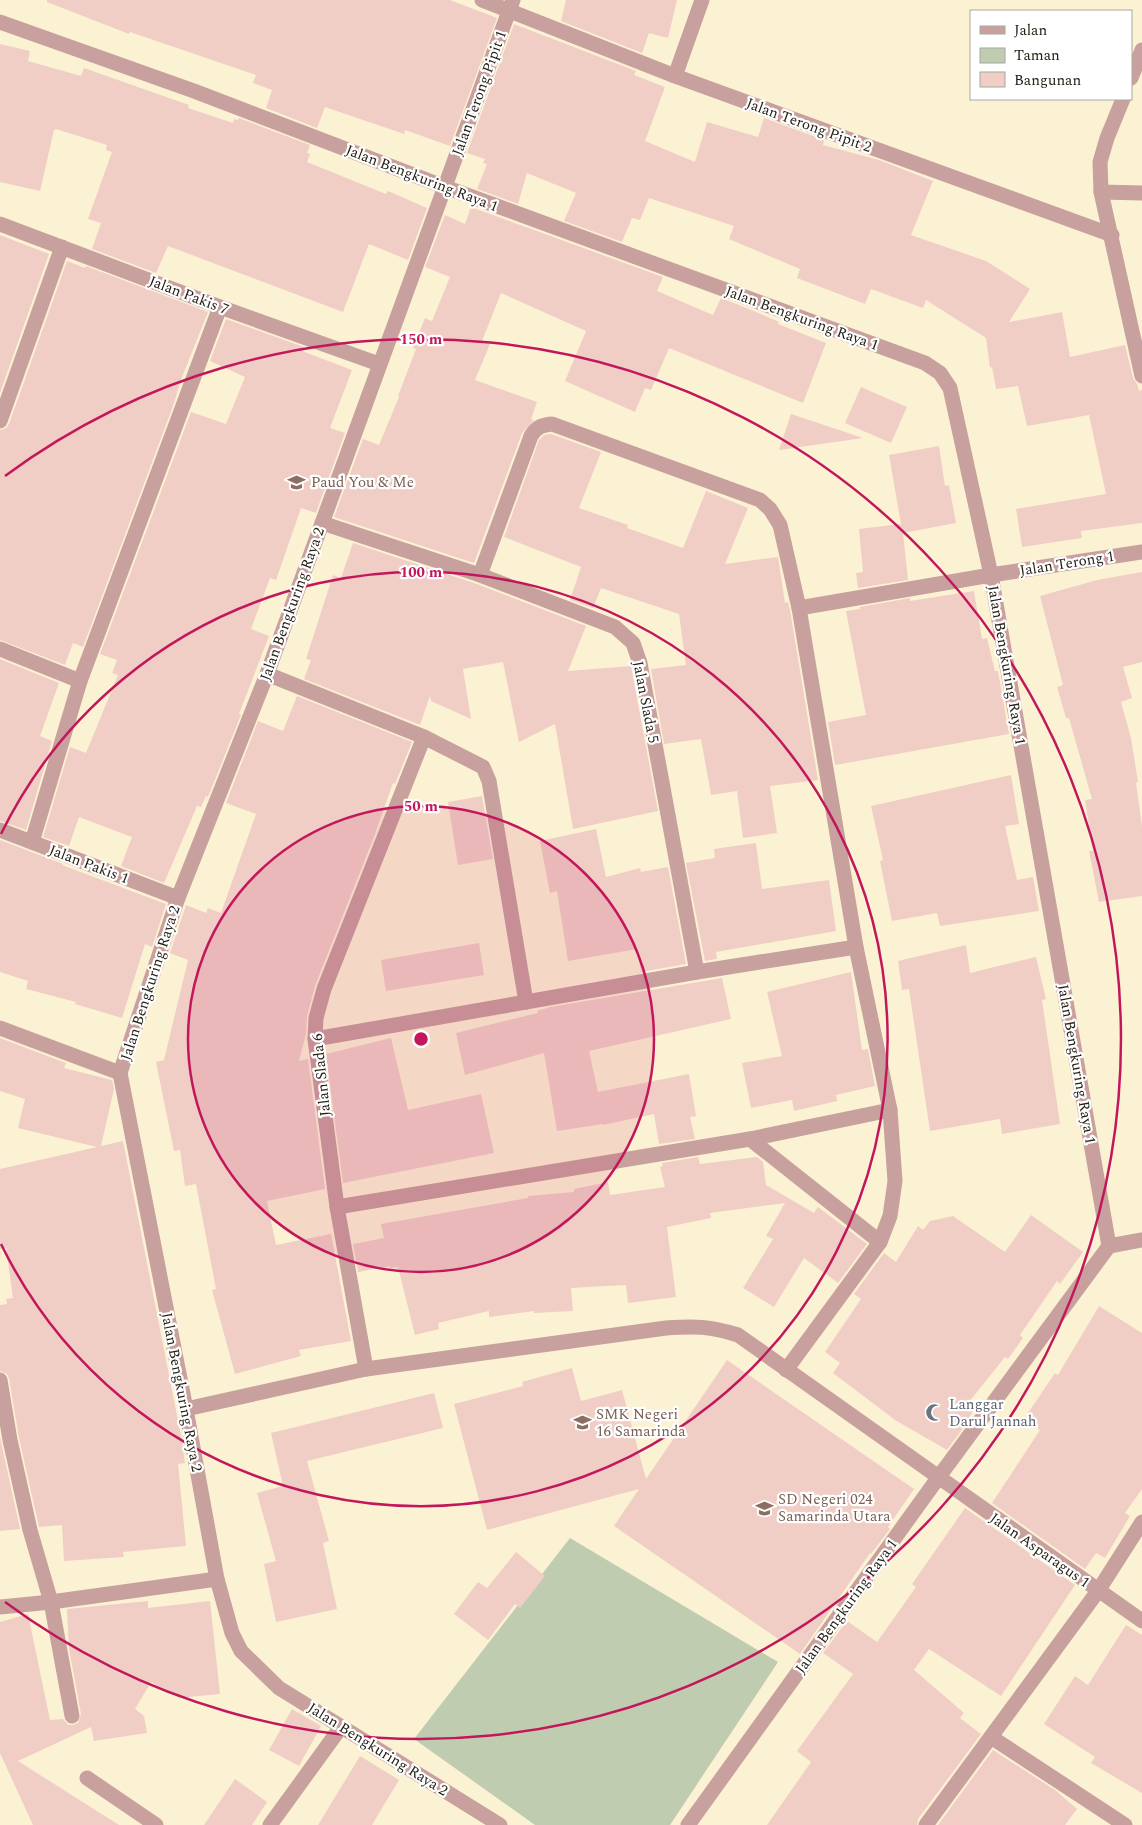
<svg xmlns="http://www.w3.org/2000/svg" width="1142" height="1825" font-family="Spectral,serif">
<style>
.green{fill:#c0ccb0}
.building{fill:#f0cec5}
.lines{fill:none;stroke-linecap:round;stroke-linejoin:round}
.street{stroke:#c8a09e;stroke-width:15}
.ring{fill:none;stroke:#c2185b;stroke-width:2.5}
.labels{text-anchor:middle;stroke-width:4.5;stroke-linejoin:round;paint-order:stroke}
.street-label{font-size:15px;fill:#242116;stroke:#fff}
.education-label{font-size:15px;fill:#785e54;stroke:#fff;text-anchor:start}
.worship-label{font-size:15px;fill:#5b616d;stroke:#fff;text-anchor:start}
.centre{fill:#c2185b;stroke:#fff;stroke-width:2.5}
.ring-label{font-size:15px;text-anchor:middle;font-weight:bold;fill:#c2185b;stroke:#fff;stroke-width:4.5;stroke-linejoin:round;paint-order:stroke}
</style>
<rect width="100%" height="100%" fill="#fbf2d4"/>
<path class="green" d="M570 1538 778 1662 670 1825H535L414 1739Z"/>
<g class="building">
<path d="M47 0H450L497 18 450 146 405 130 404 134 325 107 317 128 266 108 272 90 253 83 256 75 130 32 129 34 47 2Z"/>
<path d="M566 0H677L668 38 649 33 642 53 561 21Z"/>
<path d="M514 24 636 71 634 75 665 87 645 141 695 162 707 122 758 137 764 118 824 140 823 145 879 160 933 181 911 235 986 261 1030 289 1009 322 1062 312 1070 357 1125 345 1133 378 1137 384 1139 391 1142 390V523L1081 531 1082 538 1022 547 1016 509 1106 494 1089 415 1027 426 1018 386 996 389 992 367 990 368 986 338 926 300 923 308 871 289 865 304 797 278 800 269 729 239 734 226 649 198 640 220 632 218 622 242 564 221 576 193 527 173 518 204 477 189 487 164 483 163 485 159 467 153Z"/>
<path d="M0 44 30 51 28 61 81 76 84 68 189 105 188 108 233 123 234 119 238 120 239 118 310 145 307 153 310 154 307 162 386 194 388 191 427 208 408 260 369 244 343 312 168 246 156 273 92 249 101 223 88 219 112 152 106 150 107 145 56 129 54 130 40 191 0 182Z"/>
<path d="M471 207 663 277 657 291 713 315 721 298 754 311 779 322 778 324 826 343 803 403 669 348 651 390 645 388 635 412 565 381 586 331 501 293 482 341 490 344 475 380 537 402 531 419 534 420 522 433 474 563 334 517 363 439 379 445 399 397 398 396 416 349 413 348 425 318 432 321 450 277 425 267 445 215 465 224Z"/>
<path d="M0 235 49 254 0 393Z"/>
<path d="M67 261 85 268 86 266 208 312 182 377 173 406 83 647 73 643 65 665 0 640V430L6 428 9 424Z"/>
<path d="M226 319 304 347 302 351 352 370 330 428 345 433 316 513 301 508 276 580 270 578 251 629 269 636 239 714 241 715 208 797 206 796 201 807 197 806 164 883 121 866 132 837 79 817 69 846 43 837 70 747 86 753 118 675 112 673 117 660 100 654 191 412 226 424 245 377 210 361Z"/>
<path d="M861 387 907 407 891 443 845 423Z"/>
<path d="M791 414 863 438 779 450Z"/>
<path d="M551 434 601 452 579 508 628 525 627 528 683 548 706 491 748 508 725 564 778 557 785 603 788 602 790 610 818 780 770 786 777 833 743 838 737 791 711 795 701 739 664 744 651 669 686 665 679 614 601 588 593 608 570 600 581 567 504 537 539 440 544 435Z"/>
<path d="M939 446 945 486 949 485 956 523 903 533 908 580 858 588 856 573 863 572 859 529 901 524 889 455Z"/>
<path d="M353 543 477 584 586 626 568 671 631 666 658 811 573 829 555 724 519 742 503 662 463 669 471 719 431 701 430 696 420 725 304 679 311 660 306 659 333 575 341 578Z"/>
<path d="M1142 572V662L1123 667 1132 698 1121 702 1131 738 1138 782 1136 783 1142 826V896L1099 902 1089 851H1093L1085 800 1092 799 1069 718H1066L1057 687 1063 685 1040 596 1097 580Z"/>
<path d="M974 591 982 639 987 638 995 671H998L1009 734 835 765 828 722 866 715 846 611 860 609V607L910 598V601Z"/>
<path d="M0 659 59 683 40 736 52 741 26 830 0 821Z"/>
<path d="M297 696 412 742 395 784 393 783 375 834 315 986 307 1016 306 1034 299 1061 308 1059 325 1189 267 1201 276 1245 331 1234 351 1341 299 1350 301 1356 235 1374 212 1290 216 1289 196 1184 185 1186 180 1150 174 1151 156 1062 164 1060 188 960 170 953 186 905 206 913 208 908 221 913 256 814 226 803 258 721 283 731Z"/>
<path d="M1011 775 1019 824 1005 826 1017 880 1033 877 1039 911 940 926 937 913 892 921 880 861 883 860 871 806Z"/>
<path d="M482 796 493 859 458 865 448 802Z"/>
<path d="M596 829 606 877 640 868 641 872 668 867 686 964 641 972 637 949 568 961 557 891 550 893 540 841Z"/>
<path d="M0 840 63 864 62 865 166 904 152 947 145 944 122 1018 75 1004 76 1002 26 989 28 981 0 972Z"/>
<path d="M756 843 762 889 829 880 836 931 716 952 717 959 705 961 686 863 715 858 714 849Z"/>
<path d="M479 943 484 975 386 991 381 960Z"/>
<path d="M966 945 970 973 1036 957 1046 999 1042 1000 1060 1124 1002 1134 1000 1119 930 1131 909 989 902 990 898 961Z"/>
<path d="M851 972 862 1050 868 1049 875 1086 836 1095 837 1101 794 1111 792 1100 751 1108 742 1063 782 1056 767 992Z"/>
<path d="M722 978 731 1019 589 1051 598 1092 689 1074 696 1116 690 1117 695 1139 659 1144 654 1114 603 1125V1124L557 1131 544 1053 465 1075 456 1033 538 1013 537 1011 550 1007Z"/>
<path d="M0 1038 66 1063 64 1068 112 1080 114 1089 101 1146 123 1141 181 1436 185 1463 178 1464 186 1546 123 1552 124 1557 64 1561 62 1525 39 1527 19 1438 9 1378 7 1374 0 1371V1305L7 1304 6 1299 13 1298 6 1248 0 1249V1169L97 1147 18 1128 25 1099 0 1091Z"/>
<path d="M391 1038 408 1110 481 1094 494 1153 343 1183 326 1054Z"/>
<path d="M698 1157 700 1164 757 1157 763 1162 766 1185 814 1213 818 1207 867 1244 838 1283 804 1258 774 1307 743 1288 773 1239 766 1236 785 1203 710 1213 711 1218 667 1227 676 1297 628 1303 626 1285 571 1288 573 1311 534 1313V1311L489 1317V1311L438 1323 439 1329 415 1335 398 1267 390 1268V1266L358 1272 353 1244 384 1238 381 1224 528 1198V1196L574 1192V1189L608 1182 610 1195 665 1187 660 1167 663 1166 662 1163Z"/>
<path d="M1031 1215 1083 1252 1060 1284 1057 1281 1020 1335 1023 1338 1008 1359 1005 1357 969 1402 976 1406 961 1431 947 1450 895 1420 833 1373 840 1363 825 1352 861 1299 854 1294 884 1253 896 1262 918 1226 923 1230 930 1221 953 1216 1005 1252Z"/>
<path d="M1099 1306 1142 1333V1489L1125 1513 1130 1516 1105 1558 1096 1553 1085 1569 992 1503 1040 1430 1024 1419 1055 1373 1058 1375Z"/>
<path d="M727 1360 914 1489 888 1527 890 1529 871 1554 870 1553 800 1654 614 1526 639 1489 487 1530 454 1404 523 1386 522 1382 572 1368 581 1401 622 1390 646 1479Z"/>
<path d="M434 1393 443 1428 307 1461 329 1541 323 1543 337 1609 276 1622 264 1564 276 1561 257 1493 283 1486 271 1433Z"/>
<path d="M0 1437 20 1529 0 1531Z"/>
<path d="M965 1508 1075 1585 1001 1696 929 1649 914 1670 964 1713 960 1718 981 1734 918 1819 917 1825H767L811 1762 797 1751 853 1674 823 1653 847 1621 877 1642 916 1587 912 1584Z"/>
<path d="M516 1552 545 1576 520 1608 515 1604 488 1640 454 1614 478 1582 487 1588Z"/>
<path d="M148 1601V1608L210 1601 220 1694 179 1698 151 1682 135 1709 144 1716 147 1733 94 1741 91 1727 18 1761 119 1825H33L0 1753V1622L28 1614 50 1720 63 1719 68 1725H73L78 1723 81 1714 69 1649 67 1609Z"/>
<path d="M1126 1625 1142 1635V1793L1091 1763 1095 1757 1044 1724 1075 1676 1088 1685Z"/>
<path d="M292 1709 321 1726 299 1766 269 1750Z"/>
<path d="M993 1750 1055 1790 1077 1809 1065 1825H938Z"/>
<path d="M360 1756 399 1780 372 1825H318Z"/>
<path d="M235 1779 267 1802 252 1825H204Z"/>
</g>
<g class="lines">
<g class="street">
<path d="M482 0 675 76 1112 235"/>
<path d="M0 22 194 91 445 187 925 363 940 373 950 388 991 575 1109 1246 938 1478 688 1825"/>
<path d="M675 76 702 0"/>
<path d="M1131 78 1142 50"/>
<path d="M1123 99 1107 138 1100 162 1101 192 1142 376"/>
<path d="M1101 192 1142 193"/>
<path d="M0 224 220 307 379 364"/>
<path d="M0 421 62 247"/>
<path d="M322 523 480 575 615 627 633 643 640 663 697 972"/>
<path d="M480 575 531 436C536 427 542 425 552 424L760 500 770 509 780 525 799 608 856 947 890 1110 895 1181 890 1216 880 1242 786 1370"/>
<path d="M799 608 991 575 1142 552"/>
<path d="M0 649 80 681"/>
<path d="M267 674 424 737 483 767 489 781 526 1002"/>
<path d="M0 830 178 898"/>
<path d="M32 842 80 681 220 307"/>
<path d="M0 1028 120 1073"/>
<path d="M315 1039 697 972 856 947"/>
<path d="M750 1139 880 1242"/>
<path d="M337 1207 750 1139 890 1110"/>
<path d="M1109 1246 1142 1240"/>
<path d="M366 1369 337 1207 315 1039 316 1018 324 989 424 737"/>
<path d="M0 1380 10 1440 30 1530 51 1602 72 1716"/>
<path d="M186 1409 366 1369 666 1328C695 1326 710 1326 738 1335L1142 1621"/>
<path d="M0 1607 51 1602 217 1579"/>
<path d="M991 1737 1125 1825"/>
<path d="M87 1778 156 1825"/>
<path d="M270 1825 341 1727"/>
<path d="M500 1825 279 1688 241 1651 232 1633 217 1579 186 1409 120 1073 178 898 267 674 513 0"/>
<path d="M926 1825 1098 1591 1142 1522"/>
</g>
</g>
<circle cx="421" cy="1039" r="233" fill="#c2185b" fill-opacity=".12"/>
<g class="ring">
<circle cx="421" cy="1039" r="233"/>
<path d="M1 834A467 467 0 1 1 1 1244"/>
<path d="M5 476A700 700 0 1 1 5 1602"/>
</g>
<defs>
<symbol id="school-bare" viewBox="-9 -9 18 18"><path d="M0-5L7-2L0 1L-7-2ZM-4 1L0 2.5L4 1V4Q0 6-4 4Z" fill="#8d6e63" stroke="#fff" stroke-width="2.5" paint-order="stroke"/></symbol>
<symbol id="mosque-bare" viewBox="-9 -9 18 18"><path d="M3.5-4.9A6 6 0 1 0 3.5 4.9A5 5 0 1 1 3.5-4.9Z" fill="#6b7280" stroke="#fff" stroke-width="2.5" paint-order="stroke"/></symbol>
</defs>
<g fill-rule="evenodd">
<use href="#school-bare" x="284" y="470" width="25" height="25"/>
<use href="#mosque-bare" x="922" y="1400" width="25" height="25"/>
<use href="#school-bare" x="570" y="1410" width="25" height="25"/>
<use href="#school-bare" x="752" y="1496" width="25" height="25"/>
</g>
<g class="labels">
<g class="street-label">
<text transform="translate(479 93) rotate(-70)" y="5">Jalan Terong Pipit 1</text>
<text transform="translate(809 125) rotate(20)" y="5">Jalan Terong Pipit 2</text>
<text transform="translate(422 178) rotate(21)" y="5">Jalan Bengkuring Raya 1</text>
<text transform="translate(189 295) rotate(21)" y="5">Jalan Pakis 7</text>
<text transform="translate(802 318) rotate(20)" y="5">Jalan Bengkuring Raya 1</text>
<text transform="translate(1067 563) rotate(-9)" y="5">Jalan Terong 1</text>
<text transform="translate(292 604) rotate(-70)" y="5">Jalan Bengkuring Raya 2</text>
<text transform="translate(1007 665) rotate(80)" y="5">Jalan Bengkuring Raya 1</text>
<text transform="translate(646 702) rotate(79)" y="5">Jalan Slada 5</text>
<text transform="translate(89 864) rotate(21)" y="5">Jalan Pakis 1</text>
<text transform="translate(150 983) rotate(-72)" y="5">Jalan Bengkuring Raya 2</text>
<text transform="translate(1077 1064) rotate(80)" y="5">Jalan Bengkuring Raya 1</text>
<text transform="translate(321 1075) rotate(-96)" y="5">Jalan Slada 6</text>
<text transform="translate(182 1392) rotate(79)" y="5">Jalan Bengkuring Raya 2</text>
<text transform="translate(1040 1550) rotate(35)" y="5">Jalan Asparagus 1</text>
<text transform="translate(846 1606) rotate(-54)" y="5">Jalan Bengkuring Raya 1</text>
<text transform="translate(378 1749) rotate(32)" y="5">Jalan Bengkuring Raya 2</text>
</g>
<g class="education-label">
<text x="311" y="487">Paud You &amp; Me</text>
<text x="596" y="1419">SMK Negeri<tspan x="596" dy="17">16 Samarinda</tspan></text>
<text x="778" y="1504">SD Negeri 024<tspan x="778" dy="17">Samarinda Utara</tspan></text>
</g>
<g class="worship-label">
<text x="949" y="1409">Langgar<tspan x="949" dy="17">Darul Jannah</tspan></text>
</g>
</g>
<circle cx="421" cy="1039" r="8" class="centre"/>
<g class="ring-label">
<text x="421" y="344">150 m</text>
<text x="421" y="577">100 m</text>
<text x="421" y="811">50 m</text>
</g>
<rect x="970" y="10" width="162" height="90" fill="#ffffff" stroke="#a7a6a2"/>
<rect x="980" y="26" width="25" height="8" fill="#c8a09e" stroke="#a7a6a2"/>
<text x="1014" y="35" font-size="15" fill="#242116">Jalan</text>
<rect x="980" y="48" width="25" height="15" fill="#c0ccb0" stroke="#a7a6a2"/>
<text x="1014" y="60" font-size="15" fill="#242116">Taman</text>
<rect x="980" y="72" width="25" height="15" fill="#f0cec5" stroke="#a7a6a2"/>
<text x="1014" y="85" font-size="15" fill="#242116">Bangunan</text>
</svg>
